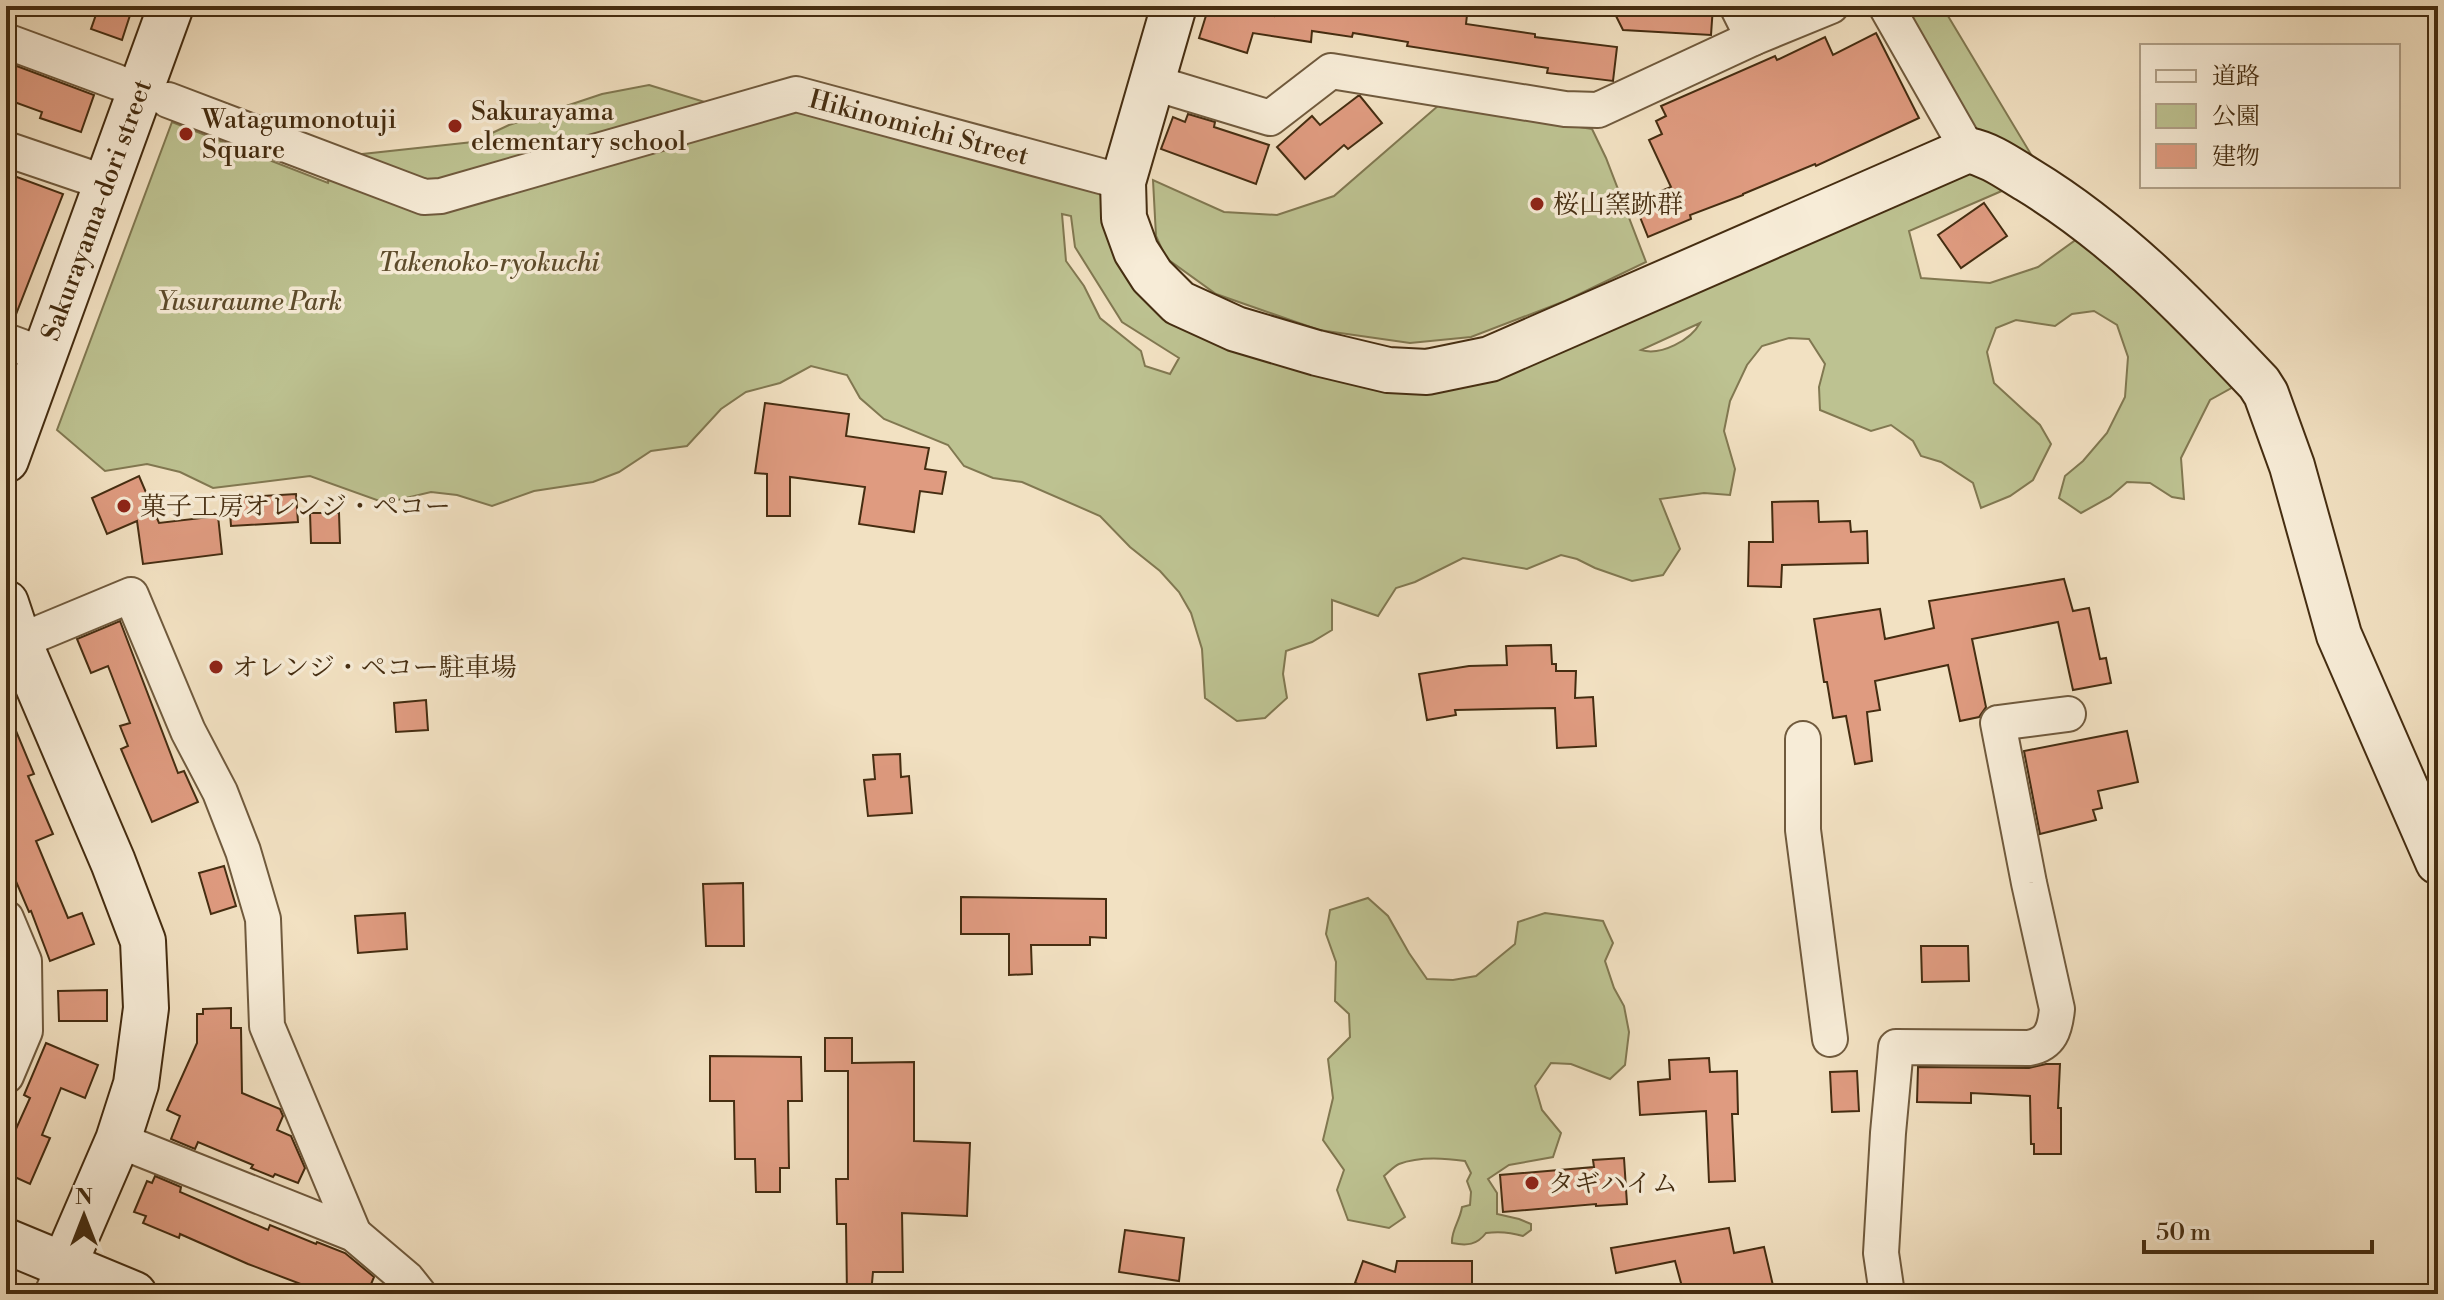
<svg xmlns="http://www.w3.org/2000/svg" width="2444" height="1300" font-family="'Libre Bodoni','Noto Serif JP',serif">
<style>
.green{fill:#bdc291;stroke:#817851;stroke-width:2;fill-rule:evenodd}
.building{fill:#df9b80;stroke:#452d11;stroke-width:2}
.lines{fill:none;stroke-linecap:round;stroke-linejoin:round}
.street-casing{stroke:#705a3d;stroke-width:38}
.secondary-casing{stroke:#452d11;stroke-width:48}
.street{stroke:#f7ecd7;stroke-width:34}
.secondary{stroke:#f7ecd7;stroke-width:44}
.poi-dot{fill:#8f2418;stroke:#f7ecd7;stroke-width:3}
.labels{text-anchor:middle;stroke-width:7;stroke-linejoin:round;paint-order:stroke}
.poi-label{font-size:26px;fill:#452d11;stroke:#f7ecd7;text-anchor:start}
.street-label{font-size:26px;fill:#452d11;stroke:#f7ecd7}
.park-label{font-size:26px;font-style:italic;fill:#5d4b2b;stroke:#f7ecd7}
</style>
<rect width="100%" height="100%" fill="#f2e1c2"/>
<filter id="stains"><feTurbulence type="fractalNoise" baseFrequency=".0025" numOctaves="4"/><feColorMatrix values="0 0 0 0 .2 0 0 0 0 .09 0 0 0 0 .02 0 0 0 .5 -.17"/></filter>
<radialGradient id="worn" r=".72"><stop offset=".6" stop-color="#630" stop-opacity="0"/><stop offset="1" stop-color="#630" stop-opacity=".3"/></radialGradient>
<g class="green">
<path d="M1901 6H1942L2041 171 1973 127Z"/>
<path d="M649 85 721 107 794 103 1103 189 1147 299 1416 390 1969 169 2004 190 1909 231 1921 278 1990 283 2038 267 2077 239 2103 252 2235 386 2210 400 2181 458 2184 499 2172 497 2150 483 2127 482 2110 497 2081 513 2059 498 2065 476 2083 461 2107 433 2125 397 2128 357 2117 325 2094 311 2072 314 2055 326 2016 320 1996 328 1987 352 1994 383 2040 425 2051 444 2033 480 2010 496 1981 508 1973 483 1941 462 1921 456 1913 441 1891 425 1871 431 1820 410 1819 387 1825 364 1809 339 1789 338 1762 346 1747 365 1730 401 1724 431 1735 469 1730 495 1704 493 1660 499 1680 549 1663 575 1632 581 1595 568 1577 559 1561 555 1527 569 1463 558 1415 582 1396 588 1378 616 1332 600V630L1312 642 1286 651 1283 674 1287 698 1265 718 1237 721 1205 698 1202 649 1191 613 1179 592 1160 571 1130 547 1100 516 1022 482 993 478 964 466 948 445 884 419 860 398 847 375 811 366 780 383 746 392 721 409 687 446 651 451 619 472 593 482 534 491 492 506 457 495 431 492 385 503 310 476 213 488 180 472 147 464 105 471 57 430 172 122 328 183 330 175 344 156 473 142 509 125 602 94ZM1062 214 1071 216 1075 247 1122 322 1179 358 1170 374 1145 366 1141 351 1100 318 1084 286 1066 261ZM1700 323C1691 340 1661 356 1641 350Z"/>
<path d="M1439 105 1592 129 1606 158 1646 262 1565 301 1471 337 1410 343 1319 330 1216 294 1166 258 1156 236 1153 180 1224 212 1277 215 1334 196Z"/>
<path d="M1368 898 1388 916 1409 953 1427 979 1453 980 1476 976 1515 944 1518 922 1545 913 1603 921 1613 943 1605 961 1614 988 1624 1006 1629 1032 1625 1065 1610 1079 1571 1064 1551 1063 1535 1086 1542 1110 1561 1133 1553 1157 1509 1165 1488 1179 1497 1193V1214L1519 1219 1531 1224V1230L1523 1236C1510 1232 1500 1231 1486 1233 1477 1245 1467 1246 1452 1243 1451 1230 1460 1221 1462 1207L1470 1205 1471 1192 1467 1181 1471 1173 1465 1161C1445 1158 1419 1156 1399 1164 1394 1166 1389 1172 1384 1176L1405 1217 1389 1228 1348 1220 1337 1190 1344 1170 1323 1140 1333 1098 1328 1059 1350 1037 1349 1014 1335 1001 1336 962 1326 934 1330 910Z"/>
</g>
<g class="building">
<path d="M99 6H133L122 40 91 29Z"/>
<path d="M1209 6H1240L1274 16 1276 6H1398L1467 15 1466 24 1535 34V37L1617 47 1613 81 1547 73 1548 68 1407 46 1408 42 1353 33 1352 37 1312 31 1311 42 1253 33 1247 53 1199 38Z"/>
<path d="M1611 6H1713L1711 35 1623 30Z"/>
<path d="M1876 33 1919 118 1816 166 1815 164 1743 194V195L1690 215 1691 219 1648 237 1634 202 1671 187 1649 140 1662 134 1656 121 1666 116 1661 106 1775 56 1777 60 1825 37 1833 55Z"/>
<path d="M6 62 94 95 81 132 40 118 42 112 6 99Z"/>
<path d="M1358 96H1360L1382 123 1348 149 1344 145 1305 179 1277 147 1312 116 1320 125Z"/>
<path d="M1188 114 1215 122 1214 127 1269 145 1256 184 1161 149 1173 117 1185 122Z"/>
<path d="M6 173 63 194 13 322H6Z"/>
<path d="M1984 203 2007 236 1961 268 1938 235Z"/>
<path d="M765 403 849 414 846 436 929 448 925 469 946 472 942 494 920 491 914 532 859 524 865 487 790 477V516H767V474L755 473Z"/>
<path d="M139 476 159 523 218 516 222 554 143 564 137 521 107 534 92 498Z"/>
<path d="M296 494 298 522 231 526 229 498Z"/>
<path d="M1818 501 1819 522 1850 521 1851 532 1867 531 1868 563 1782 565 1781 587 1748 586 1749 542H1773L1772 502Z"/>
<path d="M310 513H339L340 543H311Z"/>
<path d="M2064 579 2073 611 2089 608 2100 659 2106 658 2111 683 2073 690 2058 622 1972 639 1986 707 1979 717 1960 721 1948 665 1875 681 1880 710 1867 712 1872 761 1855 764 1846 716 1833 718 1827 682H1824L1814 619 1880 609 1885 639 1934 628 1929 601Z"/>
<path d="M120 621 178 773 184 771 198 802 152 822 121 749 128 746 120 726 130 723 108 666 91 673 77 639Z"/>
<path d="M1551 645 1552 664H1556V671H1576L1575 698 1593 697 1596 746 1557 748 1555 708 1455 710 1456 715 1427 720 1419 674 1469 666 1507 665 1506 646Z"/>
<path d="M426 700 428 730 396 732 394 703Z"/>
<path d="M6 707 34 774 28 776 53 834 36 841 68 918 82 913 94 944 50 961 31 911 29 912 6 858Z"/>
<path d="M2127 731 2138 782 2098 791 2102 808 2093 810 2096 820 2040 834 2024 751Z"/>
<path d="M900 754 901 777 909 776 912 813 868 816 864 780 875 779 873 755Z"/>
<path d="M224 866 236 906 211 914 199 873Z"/>
<path d="M743 883 744 946H706L703 884Z"/>
<path d="M961 897 1106 899V938L1090 937V945H1031L1032 974 1009 975V934H961Z"/>
<path d="M405 913 407 949 358 953 355 916Z"/>
<path d="M1921 946H1968L1969 981 1922 982Z"/>
<path d="M107 990V1021H59L58 991Z"/>
<path d="M231 1008V1028H241L242 1093 280 1109 283 1116 277 1130 291 1136 305 1168 298 1183 275 1174 273 1177 251 1168 253 1165 198 1142 195 1149 171 1139 180 1116 167 1110 197 1043V1014H203V1009Z"/>
<path d="M825 1038H852V1063L914 1062V1141L970 1143 967 1216 902 1213 903 1272H873L871 1294H847L846 1224H837L836 1179H848V1071H825Z"/>
<path d="M46 1043 98 1065 85 1098 61 1088 42 1135 50 1138 30 1184 6 1173V1151L30 1098 24 1095Z"/>
<path d="M710 1056 801 1057 802 1101H788L789 1168H780V1192H756L755 1159H735L734 1101H710Z"/>
<path d="M1709 1058 1710 1072 1737 1071 1738 1114H1732L1735 1181 1709 1182 1706 1111 1640 1115 1638 1082 1670 1079 1669 1060Z"/>
<path d="M2046 1064H2060L2058 1108H2061V1154H2034V1144H2031L2030 1096 1971 1093V1103L1917 1102 1918 1067 2029 1068Z"/>
<path d="M1857 1071 1859 1111 1832 1112 1830 1072Z"/>
<path d="M1624 1158 1627 1204 1596 1206V1204L1503 1212 1500 1175 1594 1167 1593 1160Z"/>
<path d="M155 1176 181 1187 180 1192 268 1230 270 1225 316 1244 317 1242 345 1253 374 1277 367 1294H327L248 1264 180 1234 179 1238 143 1223 146 1216 134 1212 147 1181 152 1183Z"/>
<path d="M1729 1228 1734 1253 1764 1247 1775 1294H1684L1675 1261 1616 1273 1611 1248Z"/>
<path d="M1125 1230 1184 1238 1179 1281 1119 1272Z"/>
<path d="M1363 1261 1395 1272 1397 1261H1472V1292L1386 1294 1355 1283Z"/>
</g>
<g class="lines">
<defs>
<g id="street">
<path d="M1737 6 1753 38"/>
<path d="M1886 6 1968 150"/>
<path d="M6 41 117 82"/>
<path d="M1151 82 1270 118 1331 71 1565 109 1598 110 1753 38 1831 6"/>
<path d="M168 100 424 197 441 196 796 94 1123 182"/>
<path d="M6 149 106 183"/>
<path d="M6 341 44 355"/>
<path d="M6 647 131 595 188 731 220 792 243 851 263 919 267 1026 354 1234"/>
<path d="M1803 739V830L1830 1039"/>
<path d="M6 918 24 961 25 1031 6 1076"/>
<path d="M118 1140 354 1234 407 1279 419 1294"/>
<path d="M52 1294 64 1265"/>
<path d="M1887 1294 1881 1253 1888 1133 1896 1047 2029 1048C2051 1044 2055 1029 2057 1009L2029 883 1998 723 2068 714"/>
</g>
<g id="secondary">
<path d="M1174 6 1123 182 1124 218 1136 251 1152 276 1179 303 1236 329 1317 353 1388 370 1427 372 1490 359 1968 150C1991 155 2008 168 2028 180 2117 234 2188 308 2259 383L2266 394 2292 466 2339 635 2438 862"/>
<path d="M6 460 171 6"/>
<path d="M6 603 19 642 113 862 143 941 146 1008 136 1084 118 1140 64 1265"/>
<path d="M6 1241 134 1294"/>
</g>
</defs>
<use href="#street" class="street-casing"/>
<use href="#secondary" class="secondary-casing"/>
<use href="#street" class="street"/>
<use href="#secondary" class="secondary"/>
</g>
<g class="poi-dot">
<circle cx="455" cy="126" r="8"/>
<circle cx="186" cy="134" r="8"/>
<circle cx="1537" cy="204" r="8"/>
<circle cx="124" cy="506" r="8"/>
<circle cx="216" cy="667" r="8"/>
<circle cx="1532" cy="1183" r="8"/>
</g>
<g class="labels">
<g class="poi-label">
<text x="471" y="120">Sakurayama<tspan x="471" dy="30">elementary school</tspan></text>
<text x="202" y="128">Watagumonotuji<tspan x="202" dy="30">Square</tspan></text>
<text x="1553" y="213">桜山窯跡群</text>
<text x="140" y="515">菓子工房オレンジ・ペコー</text>
<text x="232" y="676">オレンジ・ペコー駐車場</text>
<text x="1548" y="1192">タギハイム</text>
</g>
<g class="street-label">
<text transform="translate(919 127) rotate(15)" y="9">Hikinomichi Street</text>
<text transform="translate(96 210) rotate(-70)" y="9">Sakurayama-dori street</text>
</g>
<g class="park-label">
<text x="489" y="271">Takenoko-ryokuchi</text>
<text x="250" y="310">Yusuraume Park</text>
</g>
</g>
<rect width="2444" height="1300" fill="none" stroke="#f2e1c2" stroke-width="32"/>
<rect x="8" y="8" width="2428" height="1284" fill="none" stroke="#452d11" stroke-width="4"/>
<rect x="16" y="16" width="2412" height="1268" fill="none" stroke="#452d11" stroke-width="2"/>
<rect x="2140" y="44" width="260" height="144" fill="#f7ecd7" stroke="#b0a088" stroke-width="2"/>
<rect x="2156" y="70" width="40" height="12" fill="#f7ecd7" stroke="#b0a088" stroke-width="2"/>
<text x="2212" y="84" font-size="24" fill="#452d11">道路</text>
<rect x="2156" y="104" width="40" height="24" fill="#bdc291" stroke="#b0a088" stroke-width="2"/>
<text x="2212" y="124" font-size="24" fill="#452d11">公園</text>
<rect x="2156" y="144" width="40" height="24" fill="#df9b80" stroke="#b0a088" stroke-width="2"/>
<text x="2212" y="164" font-size="24" fill="#452d11">建物</text>
<g transform="translate(84 1216)" stroke="#f7ecd7" stroke-width="6" paint-order="stroke">
<path d="M0-6L14 30L0 20L-14 30Z" fill="#452d11"/>
<text y="-12" font-size="22" font-weight="bold" text-anchor="middle" fill="#452d11">N</text>
</g>
<path d="M2144 1240v12h228v-12" fill="none" stroke="#452d11" stroke-width="4"/>
<text x="2156" y="1240" font-size="24" fill="#452d11" stroke="#f7ecd7" stroke-width="6" paint-order="stroke">50 m</text>
<rect width="100%" height="100%" filter="url(#stains)"/>
<rect width="100%" height="100%" fill="url(#worn)"/>
</svg>
